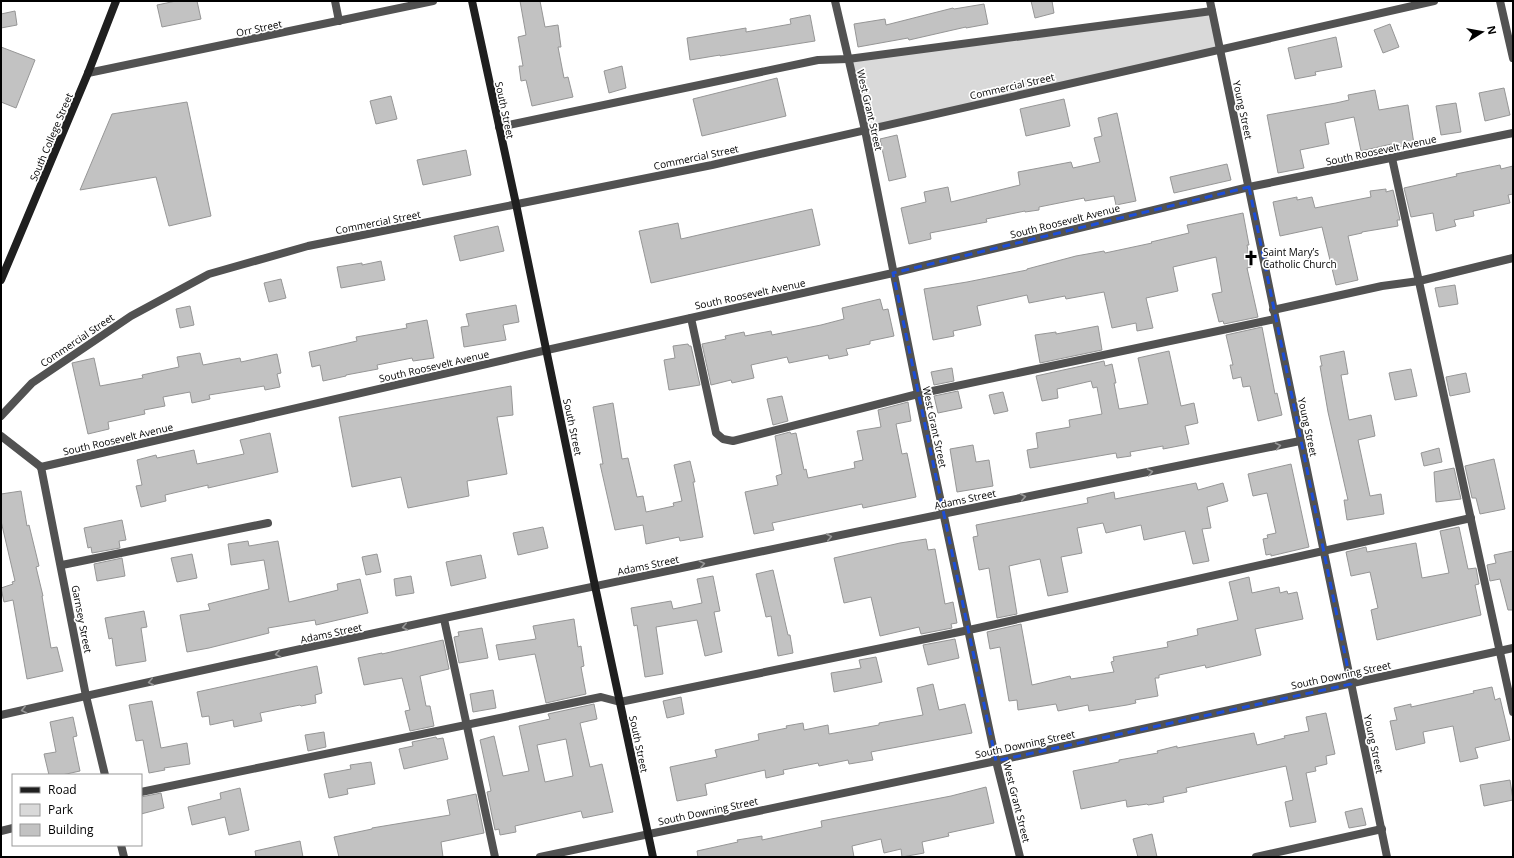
<svg xmlns="http://www.w3.org/2000/svg" width="1514" height="858" font-family="'Open Sans',sans-serif">
<style>
.green{fill:#d9d9d9}
.building{fill:#c2c2c2;stroke:#969696;fill-rule:evenodd}
.lines{fill:none;stroke-linecap:round;stroke-linejoin:round}
.lane{stroke:#525252;stroke-width:8}
.street{stroke:#525252;stroke-width:8}
.secondary{stroke:#1f1f1f;stroke-width:8}
.oneway{stroke:#979797}
.marked{fill:none;stroke:#1d4ed8;stroke-width:3;stroke-dasharray:8 5;stroke-linejoin:round}
.labels{text-anchor:middle;stroke-width:3.5;stroke-linejoin:round;paint-order:stroke}
.street-label{font-size:10px;fill:#000;stroke:#fff}
.poi-label{font-size:10px;fill:#000;stroke:#fff;text-anchor:start}
</style>
<rect width="100%" height="100%" fill="#fff"/>
<path class="green" d="M1212 11 1220 49 865 130 848 59Z"/>
<g class="building">
<path d="M176 1H197L201 19 162 27 157 5Z"/>
<path d="M520 1H540L545 27 558 25 561 47H558L564 78 568 77 573 97 532 106 526 80 521 81 519 66H523L518 37 526 35Z"/>
<path d="M1031 1H1052L1054 13 1035 18Z"/>
<path d="M984 4 988 24 966 28V27L909 40 908 38 858 47 854 24 885 19 886 25 953 8 954 9Z"/>
<path d="M15 11 17 25 1 28V14Z"/>
<path d="M810 15 815 41 720 56V55L690 60 687 38 746 28V32L791 24 790 19Z"/>
<path d="M1390 24 1399 47 1383 53 1374 30Z"/>
<path d="M1336 37 1342 67 1315 72 1316 75 1295 79 1288 48Z"/>
<path d="M1 47 35 60 16 108 1 102Z"/>
<path d="M622 66 626 88 609 93 604 71Z"/>
<path d="M777 78 786 116 702 136 693 99Z"/>
<path d="M1504 88 1510 115 1485 121 1479 93Z"/>
<path d="M1375 90 1379 110 1408 105 1414 144 1397 147 1396 143 1361 151 1354 117 1325 123 1329 144 1300 150 1304 168 1278 173 1267 115 1336 103 1349 100 1348 95Z"/>
<path d="M391 96 397 119 376 124 370 101Z"/>
<path d="M1064 99 1070 126 1026 136 1020 109Z"/>
<path d="M187 102 211 216 169 226 156 177 80 190 112 114Z"/>
<path d="M1456 103 1461 132 1441 135 1436 106Z"/>
<path d="M1117 113 1136 201 1116 205 1114 196 1085 201 1084 198 1039 207V210L1025 212V211L986 219 987 222 930 233 931 239 909 244 901 208 926 202 924 192 948 187 951 202 1020 185 1018 172 1071 162 1073 168 1100 162 1094 138 1102 136 1098 118Z"/>
<path d="M897 135 906 177 889 181 880 139Z"/>
<path d="M466 150 471 175 423 185 417 160Z"/>
<path d="M1227 164 1231 180 1174 193 1170 177Z"/>
<path d="M1500 165 1501 169 1513 166V194L1508 195 1510 203 1473 211 1474 216 1454 220 1456 226 1436 231 1433 213 1411 217 1404 188 1457 176 1456 174Z"/>
<path d="M1386 189V192L1393 190 1400 220H1397L1398 226 1362 232V233L1348 236 1358 280 1336 285 1322 227 1280 236 1273 202 1297 197V200L1312 197 1315 208 1371 197 1370 191Z"/>
<path d="M812 209 820 245 651 283 639 231 678 223 681 239Z"/>
<path d="M1243 213 1249 245H1247L1251 267 1247 268 1258 317 1224 324 1223 321 1219 322 1212 294 1222 292 1216 257 1173 267 1178 291 1146 298 1153 328 1137 331 1136 323 1112 328 1104 292 1066 299 1065 296 1029 303 1027 295 977 306 981 325 953 331 954 336 933 340 924 289 967 282 1027 270V269L1076 256 1104 251 1105 253 1152 243 1151 242 1189 233 1187 225Z"/>
<path d="M498 226 504 251 460 261 454 236Z"/>
<path d="M381 261 385 280 341 288 337 267 362 263V265Z"/>
<path d="M281 279 286 298 269 302 264 283Z"/>
<path d="M1455 285 1458 304 1439 307 1435 288Z"/>
<path d="M880 299 883 310 888 309 894 336 870 341V344L846 349 848 355 829 359 828 355 789 363 787 357 751 365 754 378 732 383 731 380 711 385 702 344 726 339 725 336 744 332 745 336 771 331 772 335 821 325 844 319 842 308Z"/>
<path d="M516 305 519 322 503 325 506 340 464 347 461 327 469 326 466 314Z"/>
<path d="M190 306 194 325 180 328 176 309Z"/>
<path d="M427 320 434 358 413 361 412 358 377 365 378 369 346 375V376L323 381 320 365 312 367 309 352 357 341 356 337 407 328 406 324Z"/>
<path d="M1098 326 1102 350 1040 363 1035 335 1056 332V334Z"/>
<path d="M1262 327 1275 394 1277 393 1282 415 1258 421 1250 386 1243 387 1241 377 1233 379 1230 365H1233L1226 335Z"/>
<path d="M688 344 689 346H691L700 385 669 390 664 360 675 358 673 346Z"/>
<path d="M1169 351 1181 406 1194 403 1198 423 1185 426 1189 444 1163 449V446L1130 452 1131 456 1117 458 1116 453 1030 468 1027 450 1038 448 1036 433 1070 427 1069 420 1102 414 1097 387 1093 388 1091 381 1057 389 1058 398 1042 401 1036 376 1104 361 1105 366 1112 364 1116 383H1114L1119 409 1148 404 1138 358Z"/>
<path d="M1344 351 1348 374 1341 375 1349 420 1371 415 1375 436 1358 440 1370 496 1381 494 1384 514 1347 520 1344 500H1348L1328 412 1320 366H1322L1320 356Z"/>
<path d="M200 353 203 365 240 358 241 362 277 354 281 373 277 374 280 387 265 390 264 386 209 395 210 399 192 403 190 392 163 397 165 406 144 410 145 414 108 422 109 429 88 434 72 363 94 358 100 386 143 378 142 375 179 367 177 357Z"/>
<path d="M952 368 954 381 934 385 931 372Z"/>
<path d="M1411 369 1417 396 1395 400 1389 373Z"/>
<path d="M1466 373 1470 392 1450 396 1446 377Z"/>
<path d="M511 386 513 415 497 417 507 474 467 481 469 496 408 508 401 477 352 487 339 417Z"/>
<path d="M958 391 962 408 938 413 934 396Z"/>
<path d="M1003 392 1008 411 994 414 989 395Z"/>
<path d="M782 396 788 421 773 425 767 399Z"/>
<path d="M908 402 911 421 896 424 902 454 907 453 916 497 863 508 862 504 772 523 774 530 754 534 745 492 778 485 776 476 782 474 775 436 790 432 791 434 796 433 804 470 806 469 808 478 855 468 854 462 863 460 857 431 881 427 878 410Z"/>
<path d="M613 403 622 459 628 458 637 497 643 496 646 512 674 506 673 503 682 501 674 465 690 461 695 482H693L703 537 680 541 679 537 646 544 643 525 615 530 600 464H603L593 407Z"/>
<path d="M270 433 278 472 208 488V485L165 495 166 501 141 507 136 486 142 485 137 460 156 455 157 458 194 450 197 464 244 454 240 440Z"/>
<path d="M973 445 976 462 989 460 993 486 957 492 950 449Z"/>
<path d="M1439 448 1442 462 1424 466 1421 453Z"/>
<path d="M1494 459 1505 509 1480 514 1476 498H1472L1465 466Z"/>
<path d="M1291 464 1309 547 1271 556V554L1266 555 1263 539 1268 538 1267 535 1276 533 1267 493 1253 496 1248 474Z"/>
<path d="M1454 468 1461 499 1436 502 1434 472Z"/>
<path d="M1196 483 1198 490 1223 483 1228 501 1207 507 1211 528 1202 529 1209 561 1193 564 1185 531 1144 540 1141 525 1106 533 1103 523 1077 528 1082 553 1061 557 1068 592 1048 596 1040 559 1009 566 1017 614 997 618 989 568 979 570 973 537 978 536 976 525 1088 503 1087 498 1114 492 1115 499Z"/>
<path d="M21 491 27 526 29 525 39 566 36 567 43 596H42L51 648 57 647 63 671 27 679 13 600 4 602 1 588 13 584 12 582 15 581 1 521V494Z"/>
<path d="M122 520 126 540 119 541 120 548 92 553 91 547 88 548 84 528Z"/>
<path d="M543 527 548 548 518 555 513 533Z"/>
<path d="M1459 527 1468 569 1476 568 1479 584 1475 585 1481 615 1377 640 1371 610 1378 608 1370 572 1351 576 1346 552 1366 547 1367 552 1416 543 1422 578 1449 573 1440 531Z"/>
<path d="M926 539 928 550 935 549 945 604 953 602 957 623 951 624 952 628 921 634 919 627 880 636 871 597 844 603 834 558 900 543Z"/>
<path d="M248 541 249 546 278 541 289 602 338 590 337 584 360 579 368 613 316 625 315 620 268 628 269 633 209 648 187 652 180 615 210 610 208 604 269 589 264 560 231 565 228 544Z"/>
<path d="M1513 551V610H1508L1500 579 1490 581 1487 565 1496 563 1494 555Z"/>
<path d="M192 554 197 578 177 582 171 558Z"/>
<path d="M377 554 381 572 366 575 362 557Z"/>
<path d="M481 555 486 578 451 586 446 562Z"/>
<path d="M122 558 125 576 97 581 94 564Z"/>
<path d="M773 570 788 635H790L793 653 778 656 771 616 766 617 756 574Z"/>
<path d="M411 576 414 593 396 596 394 579Z"/>
<path d="M713 576 720 611 714 612 722 652 705 656 697 620 656 627 663 674 645 677 637 625 634 626 631 608 671 601 673 609 702 603 697 579Z"/>
<path d="M1249 577 1252 593 1279 587 1280 593 1287 591 1288 594 1297 592 1303 619 1255 629 1261 655 1206 668 1205 665 1159 675V678H1155L1158 696 1135 700 1136 703 1127 705 1089 711 1088 705 1058 711 1056 704 1018 710 1017 700 1009 701 1000 647 990 649 987 632 1021 624 1032 685 1070 676 1071 679 1114 672 1111 662 1114 661 1113 657 1168 647 1167 642 1198 635 1197 629 1238 620 1229 582Z"/>
<path d="M144 611 147 627 141 628 146 661 116 666 112 638 109 639 105 618Z"/>
<path d="M574 619 578 647 581 646 584 666 581 667 586 694 546 703 535 654 499 660 496 645 536 639 533 626Z"/>
<path d="M482 628 488 658 459 663 454 637 459 636 458 632Z"/>
<path d="M955 639 959 658 928 665 923 645Z"/>
<path d="M443 640 449 669 420 676 426 706H430L434 726 410 731 405 711 410 710 402 678 364 685 358 658 382 653V654Z"/>
<path d="M876 657 882 682 834 692 831 673 861 668 859 660Z"/>
<path d="M317 666 322 693 315 695 316 703 301 706 300 705 260 713 262 721 234 727 233 720 210 725 209 716 202 717 197 692Z"/>
<path d="M933 684 939 710 965 704 972 733 871 752 873 760 849 764 848 760 819 766 818 763 783 770 784 774 766 778 765 770 705 784 707 795 677 801 670 767 717 757 715 750 759 740 758 734 787 728 786 726 803 723 804 730 828 725 829 734 879 725V723L923 715 917 688Z"/>
<path d="M1492 687 1495 700 1500 698 1510 740 1475 748 1478 758 1460 762 1453 726 1423 732 1425 743 1396 750 1390 721 1397 720 1394 708 1411 704V707L1474 693 1473 691Z"/>
<path d="M493 690 496 708 473 712 470 694Z"/>
<path d="M681 697 684 714 667 718 663 701Z"/>
<path d="M152 701 161 748 187 743 190 764 164 768 165 770 149 773 143 740 136 741 129 705Z"/>
<path d="M594 704 597 719 580 723 590 767 602 764 613 812 583 818 581 811 515 826 516 832 500 835 499 829 495 830 487 792 491 791 480 740 494 736 503 776 529 771 519 726 550 719 548 714ZM566 739 573 776 545 782 537 745Z"/>
<path d="M1326 713 1335 754 1326 756 1327 764 1315 767 1316 771 1306 773 1316 822 1290 827 1285 802 1293 800 1286 766 1186 788 1187 792 1163 797 1164 802 1148 805 1147 804 1127 807 1126 800 1081 809 1073 771 1119 762V760L1158 753 1157 751 1177 746V748L1254 733 1257 745 1285 738 1284 736 1309 731 1306 717Z"/>
<path d="M73 717 77 736 73 737 80 771 62 775H49L44 754 56 752 50 722Z"/>
<path d="M324 732 326 747 308 751 305 735Z"/>
<path d="M436 737 437 739 443 738 448 759 404 769 399 749 413 746 412 742Z"/>
<path d="M371 762 375 784 347 789 348 794 329 798 324 774 351 769 350 765Z"/>
<path d="M1510 780 1513 800 1484 806 1480 785Z"/>
<path d="M986 787 994 823 948 833 949 836 922 842 924 853 902 857 901 849 884 853 881 839 852 846 854 857H698L697 851 738 842 737 840 762 836V840L822 827 821 821 951 796Z"/>
<path d="M240 788 249 830 229 835 225 817 192 825 188 807 221 799 220 793Z"/>
<path d="M161 793 164 808 141 814V797Z"/>
<path d="M476 794 484 833 441 842 443 857H339L334 837 372 829V828L450 815 447 800Z"/>
<path d="M1362 808 1366 825 1349 828 1345 812Z"/>
<path d="M1152 834 1157 857H1138L1133 839Z"/>
<path d="M300 841 303 857H256L255 851Z"/>
</g>
<g class="lines">
<g class="lane">
<path d="M335 1 339 21"/>
<path d="M499 127 818 60 848 59 1212 11"/>
<path d="M1392 158 1513 712"/>
<path d="M1273 310 1382 286 1419 281 1513 258"/>
<path d="M691 318 716 433 723 439 733 441 918 394 1275 319"/>
<path d="M1 416 32 383 131 316 209 274 308 246 712 165 1434 1"/>
<path d="M62 565 268 523"/>
<path d="M444 619 495 857"/>
<path d="M141 792 601 697 620 702 969 630 1471 518"/>
<path d="M1 831 13 828"/>
<path d="M1256 857 1382 829"/>
</g>
<g class="street">
<path d="M835 1 865 130 918 394 996 761 1020 857"/>
<path d="M1210 1 1387 857"/>
<path d="M1500 1 1513 58"/>
<path d="M88 73 433 1"/>
<path d="M1 436 41 467"/>
<path d="M41 467 547 350 893 273 1249 187 1513 133"/>
<path d="M41 467 86 696 105 775"/>
<path d="M1 715C433 618 867 529 1300 441"/>
<path d="M121 845 124 857"/>
<path d="M540 857 996 761 1513 648"/>
</g>
<g class="secondary">
<path d="M472 1 516 204 595 586 653 857"/>
<path d="M1 280 88 73 116 1"/>
</g>
</g>
<defs><path id="oneway-chevron" d="M-2-3.5L2.5 0L-2 3.5" fill="none" stroke-width="1.6" stroke-linecap="round" stroke-linejoin="round"/></defs>
<g class="oneway">
<use href="#oneway-chevron" transform="translate(1278 446) rotate(-11)"/>
<use href="#oneway-chevron" transform="translate(1150 472) rotate(-11)"/>
<use href="#oneway-chevron" transform="translate(1023 497) rotate(-11)"/>
<use href="#oneway-chevron" transform="translate(829 537) rotate(-12)"/>
<use href="#oneway-chevron" transform="translate(702 564) rotate(-12)"/>
<use href="#oneway-chevron" transform="translate(405 627) rotate(168)"/>
<use href="#oneway-chevron" transform="translate(278 654) rotate(168)"/>
<use href="#oneway-chevron" transform="translate(151 682) rotate(168)"/>
<use href="#oneway-chevron" transform="translate(24 710) rotate(167)"/>
</g>
<path class="marked" d="M1249 187 1351 684 996 761 893 273Z"/>
<defs>
<symbol id="church-bare" viewBox="-9 -9 18 18"><path d="M-1.2-6h2.4v3.5h3.3v2.4h-3.3V6h-2.4V-.1h-3.3v-2.4h3.3Z" fill="#000" stroke="#fff" stroke-width="2.5" paint-order="stroke"/></symbol>
</defs>
<g fill-rule="evenodd">
<use href="#church-bare" x="1240" y="247" width="22" height="22"/>
</g>
<g class="labels">
<g class="street-label">
<text transform="translate(259 28) rotate(-12)" y="4">Orr Street</text>
<text transform="translate(1012 86) rotate(-13)" y="4">Commercial Street</text>
<text transform="translate(505 110) rotate(78)" y="4">South Street</text>
<text transform="translate(870 110) rotate(77)" y="4">West Grant Street</text>
<text transform="translate(1243 110) rotate(78)" y="4">Young Street</text>
<text transform="translate(51 137) rotate(-67)" y="4">South College Street</text>
<text transform="translate(1381 150) rotate(-12)" y="4">South Roosevelt Avenue</text>
<text transform="translate(696 157) rotate(-12)" y="4">Commercial Street</text>
<text transform="translate(1065 221) rotate(-14)" y="4">South Roosevelt Avenue</text>
<text transform="translate(378 222) rotate(-11)" y="4">Commercial Street</text>
<text transform="translate(750 294) rotate(-12)" y="4">South Roosevelt Avenue</text>
<text transform="translate(77 340) rotate(-34)" y="4">Commercial Street</text>
<text transform="translate(434 366) rotate(-13)" y="4">South Roosevelt Avenue</text>
<text transform="translate(573 427) rotate(78)" y="4">South Street</text>
<text transform="translate(935 427) rotate(78)" y="4">West Grant Street</text>
<text transform="translate(1308 427) rotate(78)" y="4">Young Street</text>
<text transform="translate(118 439) rotate(-13)" y="4">South Roosevelt Avenue</text>
<text transform="translate(965 499) rotate(-12)" y="4">Adams Street</text>
<text transform="translate(648 565) rotate(-12)" y="4">Adams Street</text>
<text transform="translate(82 619) rotate(79)" y="4">Garnsey Street</text>
<text transform="translate(331 633) rotate(-12)" y="4">Adams Street</text>
<text transform="translate(1341 675) rotate(-12)" y="4">South Downing Street</text>
<text transform="translate(639 744) rotate(78)" y="4">South Street</text>
<text transform="translate(1025 744) rotate(-12)" y="4">South Downing Street</text>
<text transform="translate(1374 744) rotate(78)" y="4">Young Street</text>
<text transform="translate(1017 802) rotate(76)" y="4">West Grant Street</text>
<text transform="translate(708 811) rotate(-12)" y="4">South Downing Street</text>
</g>
<g class="poi-label">
<text x="1263" y="256">Saint Mary’s<tspan x="1263" dy="12">Catholic Church</tspan></text>
</g>
</g>
<rect width="1514" height="858" fill="none" stroke="#000000" stroke-width="4"/>
<rect x="12" y="774" width="130" height="72" fill="#ffffff" stroke="#999999"/>
<rect x="20" y="787" width="20" height="6" fill="#1f1f1f" stroke="#999999"/>
<text x="48" y="794" font-size="12" fill="#000000">Road</text>
<rect x="20" y="804" width="20" height="12" fill="#d9d9d9" stroke="#999999"/>
<text x="48" y="814" font-size="12" fill="#000000">Park</text>
<rect x="20" y="824" width="20" height="12" fill="#c2c2c2" stroke="#999999"/>
<text x="48" y="834" font-size="12" fill="#000000">Building</text>
<g transform="translate(1482 32) rotate(79)" stroke="#ffffff" stroke-width="3" paint-order="stroke">
<path d="M0-3L7 15L0 10L-7 15Z" fill="#000000"/>
<text y="-6" font-size="11" font-weight="bold" text-anchor="middle" fill="#000000">N</text>
</g>
</svg>
